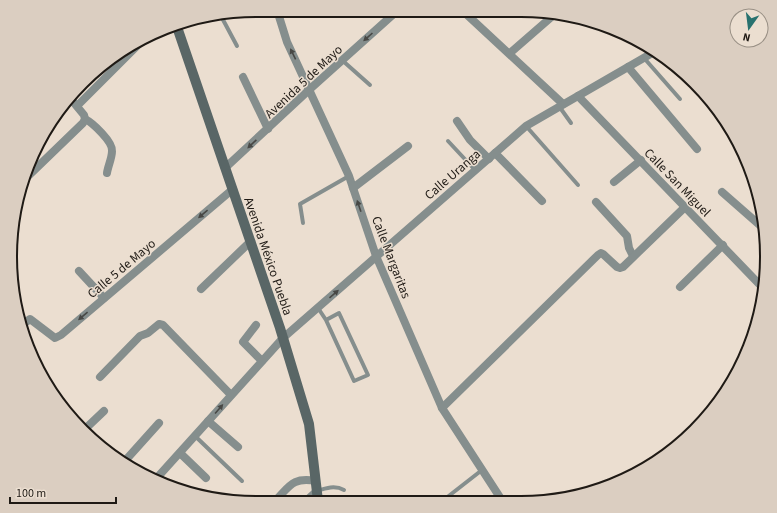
<svg xmlns="http://www.w3.org/2000/svg" width="777" height="513" font-family="'Source Sans 3',sans-serif">
<style>
.lines{fill:none;stroke-linecap:round;stroke-linejoin:round}
.lane{stroke:#858e8d;stroke-width:4}
.street{stroke:#858e8d;stroke-width:8}
.secondary{stroke:#596666;stroke-width:10}
.oneway{fill:#484845}
.labels{text-anchor:middle;stroke-width:3;stroke-linejoin:round;paint-order:stroke}
.street-label{font-size:13px;fill:#1f1a15;stroke:#ebded0}
.rim{fill:none;stroke:#1f1a15;stroke-width:2}
</style>
<rect width="100%" height="100%" fill="#ebded0"/>
<g class="lines">
<g class="lane">
<path d="M221 16 237 46"/>
<path d="M644 58 680 99"/>
<path d="M343 61 370 85"/>
<path d="M558 107 561 109 571 123"/>
<path d="M526 126 578 185"/>
<path d="M448 141 475 170"/>
<path d="M303 223 300 204 349 176"/>
<path d="M318 308 326 320 354 381 368 375 339 313 326 320"/>
<path d="M195 436 242 481"/>
<path d="M101 447H102"/>
<path d="M317 491C326 488 335 485 344 490"/>
<path d="M441 502 482 470"/>
</g>
<g class="street">
<path d="M277 10 287 42 349 176 376 256 442 408 503 502"/>
<path d="M464 12 563 104"/>
<path d="M510 53 556 13"/>
<path d="M628 67 697 149"/>
<path d="M243 77 268 129"/>
<path d="M578 96 761 286"/>
<path d="M77 106 143 40"/>
<path d="M85 119C93 123 113 142 112 151 112 158 108 166 107 173"/>
<path d="M457 121 470 140 489 159"/>
<path d="M495 153 542 201"/>
<path d="M225 168 310 89 397 11"/>
<path d="M25 179 83 123 85 119 84 115 70 98"/>
<path d="M614 182 641 160"/>
<path d="M353 188 408 146"/>
<path d="M722 192 763 228"/>
<path d="M596 202 627 236 629 248 633 256"/>
<path d="M79 271 104 298"/>
<path d="M680 287 723 245"/>
<path d="M201 289 251 241"/>
<path d="M22 325 30 319 55 338 61 335 233 189"/>
<path d="M256 325 243 342 262 361"/>
<path d="M100 377 140 336 148 333 159 324 163 325 231 395"/>
<path d="M442 408 598 255 601 253 603 254 617 267 620 268 623 267 684 208"/>
<path d="M208 421 238 447"/>
<path d="M84 430 104 411"/>
<path d="M180 453 206 478"/>
<path d="M124 462 159 423"/>
<path d="M155 480 283 338 526 126 654 52"/>
<path d="M275 501C290 486 292 477 316 481"/>
<path d="M306 501 317 491"/>
</g>
<path class="secondary" d="M176 24 280 328 309 424 318 501"/>
</g>
<defs><path id="oneway-solid" d="M-6-.8H1V-3.2L6.5 0L1 3.2V.8H-6Z"/></defs>
<g class="oneway">
<use href="#oneway-solid" transform="translate(368 37) rotate(138)"/>
<use href="#oneway-solid" transform="translate(293 54) rotate(-116)"/>
<use href="#oneway-solid" transform="translate(252 144) rotate(137)"/>
<use href="#oneway-solid" transform="translate(359 206) rotate(-109)"/>
<use href="#oneway-solid" transform="translate(203 214) rotate(140)"/>
<use href="#oneway-solid" transform="translate(334 294) rotate(-41)"/>
<use href="#oneway-solid" transform="translate(83 316) rotate(140)"/>
<use href="#oneway-solid" transform="translate(219 409) rotate(-49)"/>
</g>
<g class="labels">
<g class="street-label">
<text transform="translate(303 81) rotate(-43)" y="5">Avenida 5 de Mayo</text>
<text transform="translate(452 174) rotate(-41)" y="5">Calle Uranga</text>
<text transform="translate(678 182) rotate(46)" y="5">Calle San Miguel</text>
<text transform="translate(269 256) rotate(71)" y="5">Avenida México Puebla</text>
<text transform="translate(392 257) rotate(69)" y="5">Calle Margaritas</text>
<text transform="translate(121 268) rotate(-40)" y="5">Calle 5 de Mayo</text>
</g>
</g>
<path d="M0 0H777V513H0ZM256 17H521A239 239 0 0 1 760 256V257A239 239 0 0 1 521 496H256A239 239 0 0 1 17 257V256A239 239 0 0 1 256 17Z" fill="#dbcec1" fill-rule="evenodd"/>
<path class="rim" d="M256 17H521A239 239 0 0 1 760 256V257A239 239 0 0 1 521 496H256A239 239 0 0 1 17 257V256A239 239 0 0 1 256 17Z"/>
<g transform="translate(749 28) rotate(194)"><circle r="19" fill="#ebded0" stroke="#999085"/>
<path d="M0-3L7 15L0 10L-7 15Z" fill="#28726f"/>
<text y="-6" font-size="11" font-weight="bold" text-anchor="middle" fill="#1f1a15">N</text>
</g>
<path d="M10 497v6h106v-6" fill="none" stroke="#1f1a15" stroke-width="2"/>
<text x="16" y="497" font-size="12" fill="#1f1a15" stroke="#ebded0" stroke-width="3" paint-order="stroke">100 m</text>
</svg>
